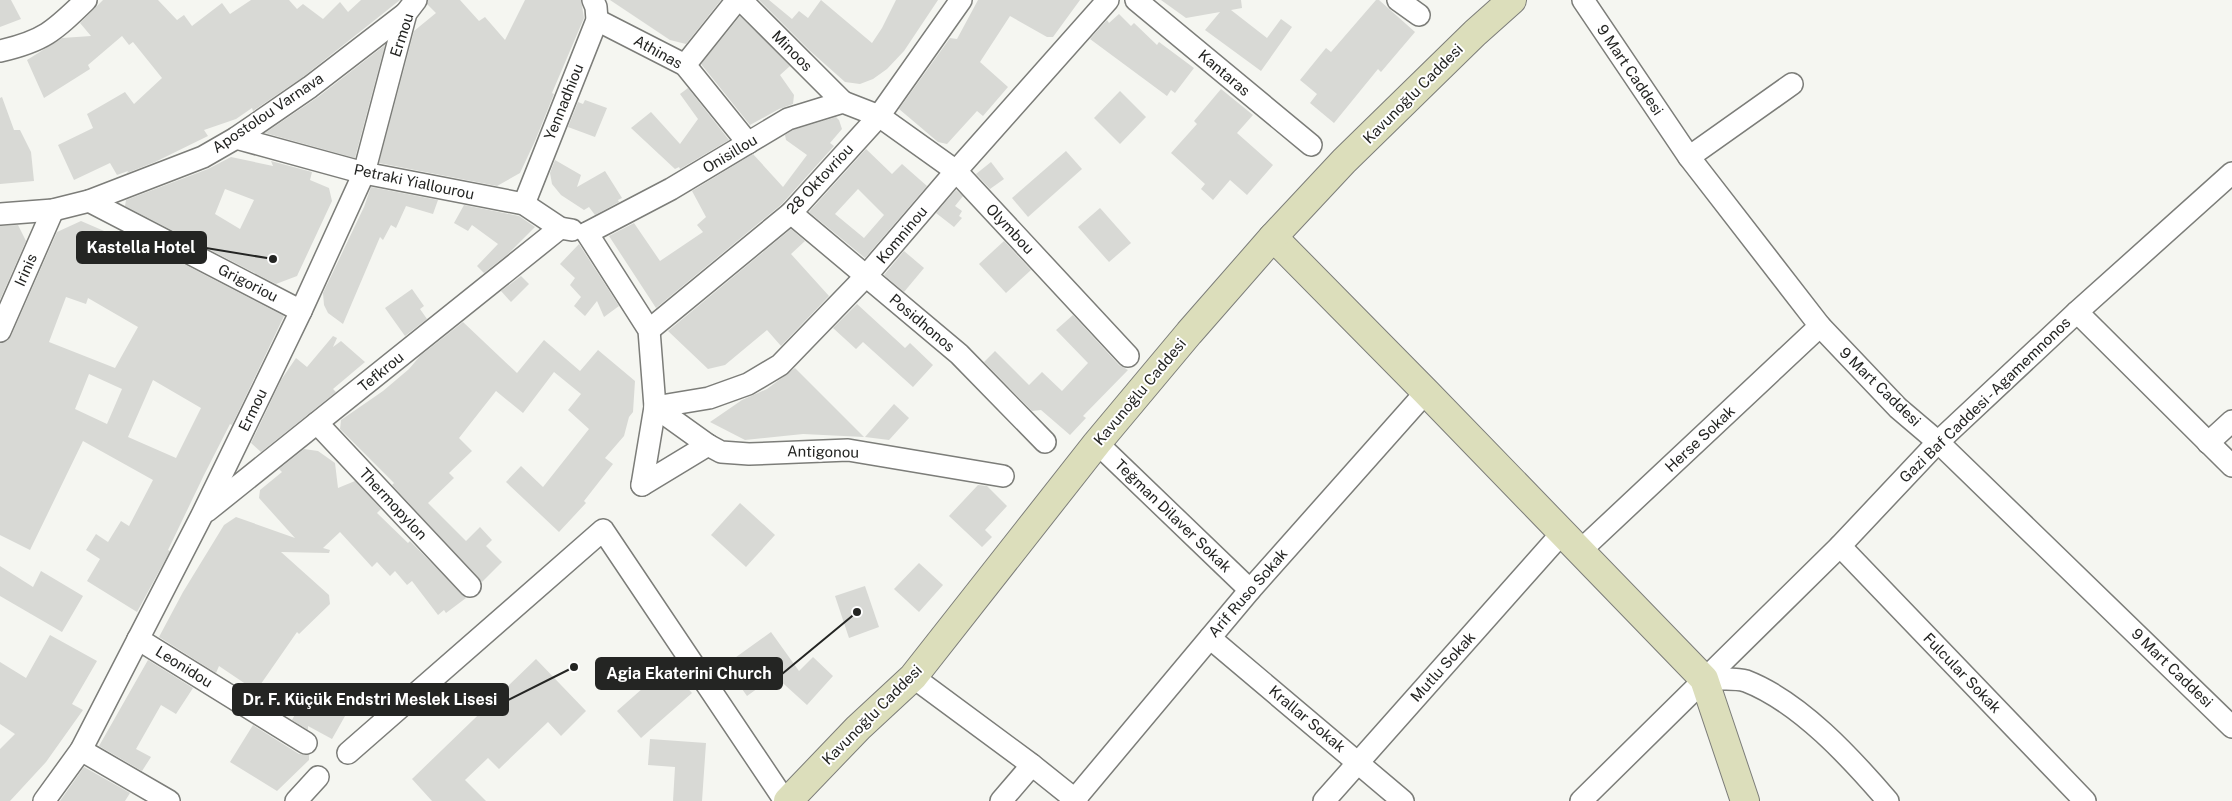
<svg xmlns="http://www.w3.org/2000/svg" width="2232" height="801" font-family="'Public Sans',sans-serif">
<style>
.building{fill:#d8d9d5;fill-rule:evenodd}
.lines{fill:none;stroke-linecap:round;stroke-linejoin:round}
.street-casing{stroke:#7c7d79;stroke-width:24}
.secondary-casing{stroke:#7c7d79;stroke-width:30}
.street{stroke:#fff;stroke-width:21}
.secondary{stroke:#dcdebb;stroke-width:28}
.labels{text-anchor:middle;stroke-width:4;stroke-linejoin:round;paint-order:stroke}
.street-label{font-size:15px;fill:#242523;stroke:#fff}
.leader{fill:none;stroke:#242523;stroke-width:2}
.callout-dot{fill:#242523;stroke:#fff;stroke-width:2}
.callout{fill:#242523;stroke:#242523;stroke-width:2}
.callout-label{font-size:16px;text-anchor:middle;font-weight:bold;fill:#fff}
</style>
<rect width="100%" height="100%" fill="#f5f6f1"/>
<g class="building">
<path d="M0 0H11L21 19 0 27Z"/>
<path d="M103 0H158L177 20 184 15 192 26 222 3 230 14 251 0H289L297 9 303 4 323 19 340 2 348 12 361 0H400L303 77 253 111 252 108 236 119 204 130 208 136 155 162 127 173 128 171 117 175 110 163 74 180 58 145 93 128 87 114 125 92 134 104 162 78 133 42 129 45 122 36 88 65 90 69 44 98 27 60 62 38 91 36 80 23Z"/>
<path d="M428 0H460L479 21 485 17 505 40 525 0H581L584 18 552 93 554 94 535 141 520 173 497 186 379 163 414 31 436 13 427 4Z"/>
<path d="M610 0H721L686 44 670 40Z"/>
<path d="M759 0H769L792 19 799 11 808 18 821 0 872 43 882 28 896 0H938L904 51 887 69 873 79 860 84 845 82 809 50Z"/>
<path d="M978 0H1080L1053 37H1047L1010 16 980 62 1008 87 983 116 977 111 947 144 938 142 899 109 950 38 957 39Z"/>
<path d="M1161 0H1241L1242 8 1231 10 1267 38 1281 19 1292 27 1261 71 1205 30 1220 12 1186 18Z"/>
<path d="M1376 0H1379L1415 32 1381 72 1378 69 1334 123 1310 103 1317 94 1300 80 1326 48 1331 52Z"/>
<path d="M1119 14 1131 26 1134 23 1157 45 1159 42 1194 68 1175 93 1171 90 1167 96 1090 39 1107 20 1109 23Z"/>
<path d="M740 16 790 66 780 75 794 95 793 104 779 109 750 125 701 64Z"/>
<path d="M385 45 355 158 265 133 318 97Z"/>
<path d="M688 88 729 140 680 169 679 167 675 169 631 128 651 112 680 144 698 119 680 94Z"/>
<path d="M1221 89 1253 115 1237 133 1273 165 1247 195 1230 180 1213 200 1201 189 1205 184 1171 153 1197 124 1194 121Z"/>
<path d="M1120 91 1146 117 1120 144 1094 118Z"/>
<path d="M2 97 14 130H20L31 152 34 181 0 184V98Z"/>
<path d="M585 100 607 108 595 137 568 127 578 102 583 104Z"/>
<path d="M836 117 839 120 842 129 830 143 834 146 782 204 656 308 609 236 634 223 660 261 703 232 697 225 706 217 692 191 753 154 783 187 807 155 786 140 785 135 793 130Z"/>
<path d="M866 149 892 174 902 164 927 186 865 258 809 212ZM858 189 884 215 864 238 835 214Z"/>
<path d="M1066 151 1082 169 1028 217 1012 198Z"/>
<path d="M231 157 273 166 271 161 312 172 310 180 329 188 332 201 297 276 276 284 125 206 126 200 208 169ZM225 189 254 200 240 229 215 214Z"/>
<path d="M555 160 581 175 577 187 605 171 622 198 618 200 619 202 595 215 589 207 584 210 561 195 552 184 550 173Z"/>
<path d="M991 162 1004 179 990 189 976 174Z"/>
<path d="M371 187 438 200 433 214 406 206 396 228 391 225 383 240 380 237 343 324 328 313 324 305 323 293 364 207Z"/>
<path d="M956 190 963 196 955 206 962 211 959 216 962 218 954 227 936 213Z"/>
<path d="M464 205 519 216 535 227 508 254 484 273 477 266 498 244 472 225 468 231 454 223Z"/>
<path d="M1100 208 1131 243 1109 262 1078 227Z"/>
<path d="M81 221 155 253 151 247 284 316 232 425 230 424 204 475 168 550 170 551 137 612 87 581 100 559 86 550 96 534 108 542 121 521 129 526 153 480 83 441 30 550 0 535V343L7 341 11 336 57 232ZM66 297 86 304 88 298 138 327 115 368 49 342ZM89 374 122 389 107 424 75 409ZM153 380 201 408 176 458 128 437Z"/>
<path d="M18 225 26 241 0 300V226Z"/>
<path d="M791 229 805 241 791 254 829 296 781 346 767 330 725 365 708 369 668 331Z"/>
<path d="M1004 241 1031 270 1006 293 979 264Z"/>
<path d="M579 244 619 306 604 317 597 301 585 316 574 306 581 297 570 285 575 278 560 264Z"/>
<path d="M904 251 924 268 904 292 884 275Z"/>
<path d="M521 276 529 284 511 302 501 291Z"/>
<path d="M412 289 424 306 420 309 427 319 405 336 385 308Z"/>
<path d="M857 304 905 348 910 343 933 365 913 387 863 342 856 349 833 328Z"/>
<path d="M1073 315 1119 365 1128 370 1083 416 1086 418 1070 435 1041 410 1032 411 984 362 995 351 1029 385 1042 372 1062 391 1088 363 1056 330Z"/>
<path d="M463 322 517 373 544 340 580 371 598 350 635 381 633 412 629 417 624 436 605 458 613 464 584 501 586 503 559 532 506 482 521 466 543 487 589 429 568 410 581 394 554 372 523 413 496 391 459 438 472 451 449 473 454 478 428 503 466 541 480 527 492 540 486 546 502 562 482 582 392 485 394 483 340 429 341 420 383 391 409 369 420 356Z"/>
<path d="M333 336 337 338 333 347 341 341 365 362 333 389 336 392 261 452 251 443 281 380 296 358 307 367Z"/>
<path d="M795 368 864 437 803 434 745 440 710 422 742 400 767 389Z"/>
<path d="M894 404 909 418 889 440 865 437Z"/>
<path d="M304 449 318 451 335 463 338 488 355 481 381 509 377 513 408 543 410 541 466 598 446 613 444 610 438 615 412 581 407 585 395 571 390 576 377 562 372 567 340 532 323 548 330 550 329 553 281 552 329 595 330 604 299 634 297 632 256 691 219 666 216 673 159 637 183 592 224 525 236 517 295 538 259 498 260 490 282 472 279 469Z"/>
<path d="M978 485 987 486 1007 506 985 530 992 537 982 547 949 516Z"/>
<path d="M740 503 775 535 746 567 711 535Z"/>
<path d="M919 563 943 585 919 612 894 589Z"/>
<path d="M0 566 33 587 41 571 83 596 62 632 0 596Z"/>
<path d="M865 586 879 627 849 638 835 596Z"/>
<path d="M771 632 799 671 813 657 833 676 807 705 775 676 747 696 725 665Z"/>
<path d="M50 635 97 661 72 704 83 710 46 762 10 801H0V749L15 734 0 724V662L26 678Z"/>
<path d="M536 659 586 711 561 736 548 722 499 769 488 758 465 780 486 801H432L412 779Z"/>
<path d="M148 660 193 688 176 714 161 705 136 749 151 757 142 771 99 746Z"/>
<path d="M668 666 692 693 641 738 617 711Z"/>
<path d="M310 687 349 709 332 739 308 726V730L292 720Z"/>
<path d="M253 725 299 754 309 755V760L277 791 230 762Z"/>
<path d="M650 739 706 743 702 801H673L675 767 648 765Z"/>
<path d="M84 767 130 793 125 801H60Z"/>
</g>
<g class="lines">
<defs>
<g id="street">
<path d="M741 0 843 102"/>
<path d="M1136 0 1311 145"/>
<path d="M1398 0 1419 15"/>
<path d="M1583 0 1689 157 1820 326 1898 408 1938 442 2232 727"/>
<path d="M597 20 685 65 748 143"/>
<path d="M0 51C44 41 54 31 86 0"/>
<path d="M685 65 737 0"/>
<path d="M236 138 364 173 524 204 560 228 572 230"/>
<path d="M1689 157 1792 84"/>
<path d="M89 201 301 311"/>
<path d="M524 204 597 20 596 7 593 0"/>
<path d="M791 213 959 354 1045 442"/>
<path d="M0 214 53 210 89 201 203 157 236 138 310 87 406 13"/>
<path d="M587 233 671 189 788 119 843 102 879 116 956 171 1128 356"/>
<path d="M587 233 649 330 655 407 642 485"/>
<path d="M2077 312 2232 466"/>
<path d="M649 330 791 213 879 116 961 0"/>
<path d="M0 331 53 210"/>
<path d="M655 407 709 398 748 384 780 365 866 276 956 171 1108 0"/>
<path d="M655 407 708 445 721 452 749 454 848 450 1003 476"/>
<path d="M317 423 470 586"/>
<path d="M1097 443 1250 590"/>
<path d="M2208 443 2232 421"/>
<path d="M642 485 708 445"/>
<path d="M207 511 560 228"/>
<path d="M1840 546 2085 801"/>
<path d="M1580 551 1820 326"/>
<path d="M1210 638 1403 801"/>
<path d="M138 639 306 743"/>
<path d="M913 677 1032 765 1077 801"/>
<path d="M1704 679C1716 680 1734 677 1746 681 1800 702 1851 758 1888 801"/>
<path d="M81 750 169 801"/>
<path d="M348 753 603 530 785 801"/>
<path d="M1075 799 1250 590 1426 392"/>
<path d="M44 801 81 750 202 515 301 311 364 173 406 13 416 0"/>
<path d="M296 801 318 777"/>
<path d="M1001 801 1032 765"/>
<path d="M1324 801 1562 533"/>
<path d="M1581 801 1840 546 1938 442 2077 312 2232 173"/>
</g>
<g id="secondary">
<path d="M1273 237 1426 392 1704 679 1745 801"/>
<path d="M788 801 858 728 913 677 1097 443 1189 333 1273 237 1344 161 1475 33 1512 0"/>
</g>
</defs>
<use href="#street" class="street-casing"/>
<use href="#secondary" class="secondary-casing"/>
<use href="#street" class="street"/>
<use href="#secondary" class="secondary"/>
</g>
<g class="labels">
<g class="street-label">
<text transform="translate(402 35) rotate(-72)" y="5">Ermou</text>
<text transform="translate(792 51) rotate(45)" y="5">Minoos</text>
<text transform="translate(658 52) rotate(29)" y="5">Athinas</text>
<text transform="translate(1630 70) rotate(56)" y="5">9 Mart Caddesi</text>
<text transform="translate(1224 73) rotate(40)" y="5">Kantaras</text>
<text transform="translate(1413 94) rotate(-45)" y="5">Kavunoğlu Caddesi</text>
<text transform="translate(564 102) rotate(-68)" y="5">Yennadhiou</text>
<text transform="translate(268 113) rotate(-34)" y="5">Apostolou Varnava</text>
<text transform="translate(730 154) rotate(-31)" y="5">Onisillou</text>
<text transform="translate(820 179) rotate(-47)" y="5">28 Oktovriou</text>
<text transform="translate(414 182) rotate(12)" y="5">Petraki Yiallourou</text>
<text transform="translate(1010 229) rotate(47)" y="5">Olymbou</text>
<text transform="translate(902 235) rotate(-50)" y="5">Komninou</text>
<text transform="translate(26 270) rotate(-66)" y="5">Irinis</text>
<text transform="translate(248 283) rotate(27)" y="5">Grigoriou</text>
<text transform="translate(922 323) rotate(40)" y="5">Posidhonos</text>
<text transform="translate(381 372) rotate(-39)" y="5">Tefkrou</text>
<text transform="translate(1880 387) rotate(44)" y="5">9 Mart Caddesi</text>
<text transform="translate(1140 392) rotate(-50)" y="5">Kavunoğlu Caddesi</text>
<text transform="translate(1985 400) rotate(-44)" y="5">Gazi Baf Caddesi - Agamemnonos</text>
<text transform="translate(253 410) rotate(-64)" y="5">Ermou</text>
<text transform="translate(1700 439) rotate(-43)" y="5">Herse Sokak</text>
<text transform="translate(823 452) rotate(1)" y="5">Antigonou</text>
<text transform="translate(393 504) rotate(47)" y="5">Thermopylon</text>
<text transform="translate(1173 516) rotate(44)" y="5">Teğman Dilaver Sokak</text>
<text transform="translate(1248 593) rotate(-49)" y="5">Arif Ruso Sokak</text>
<text transform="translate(184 667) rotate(32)" y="5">Leonidou</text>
<text transform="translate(1443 667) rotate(-48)" y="5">Mutlu Sokak</text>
<text transform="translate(2172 668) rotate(44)" y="5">9 Mart Caddesi</text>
<text transform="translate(1962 673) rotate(46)" y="5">Fulcular Sokak</text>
<text transform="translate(872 715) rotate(-45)" y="5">Kavunoğlu Caddesi</text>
<text transform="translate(1307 719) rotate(40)" y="5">Krallar Sokak</text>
</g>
</g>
<path class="leader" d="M273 259L206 248M857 612L782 674M574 667L508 700"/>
<g class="callout-dot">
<circle cx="273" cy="259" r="5"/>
<circle cx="857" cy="612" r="5"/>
<circle cx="574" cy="667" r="5"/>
</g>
<g class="callout">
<rect x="77" y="232" width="129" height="31" rx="5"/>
<rect x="596" y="658" width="186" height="31" rx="5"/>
<rect x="233" y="684" width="275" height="31" rx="5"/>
</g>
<g class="callout-label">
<text x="141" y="253">Kastella Hotel</text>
<text x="689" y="679">Agia Ekaterini Church</text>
<text x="370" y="705">Dr. F. Küçük Endstri Meslek Lisesi</text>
</g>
</svg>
